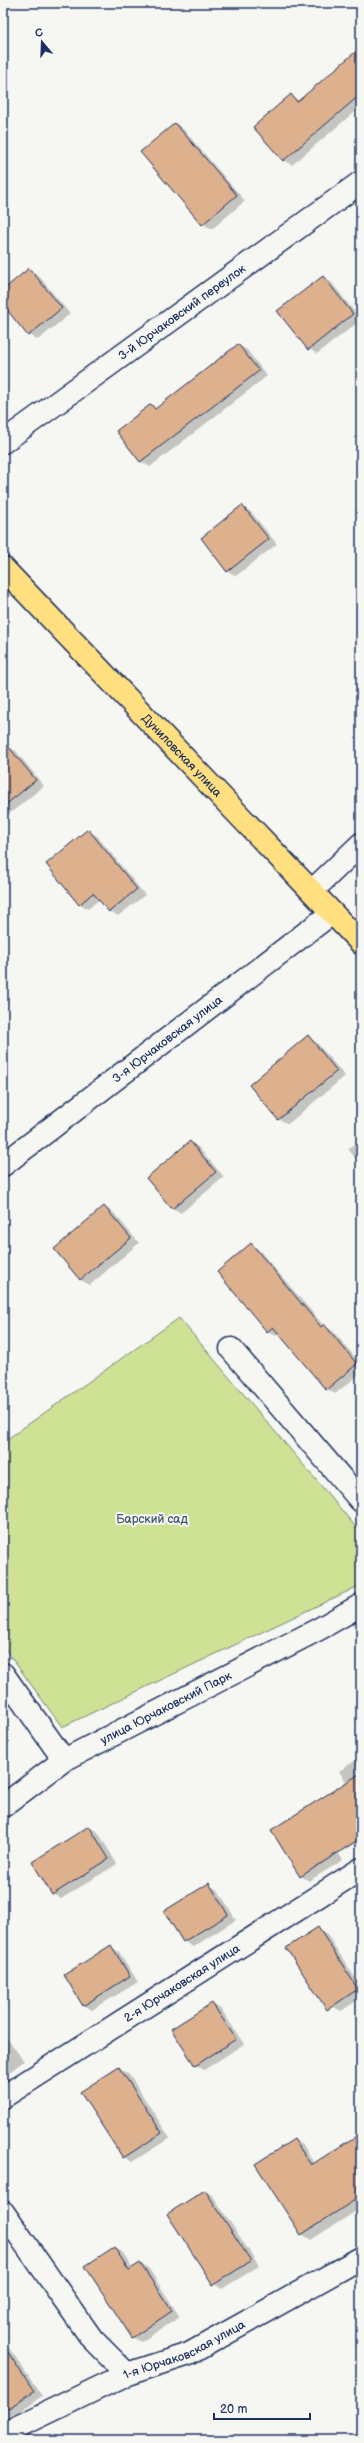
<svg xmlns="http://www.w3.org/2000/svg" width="364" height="2443" font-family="'Balsamiq Sans',sans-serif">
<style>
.green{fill:#cee195;stroke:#74887a}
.shadow{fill:#0003}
.building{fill:#ddb08e;stroke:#1b2f5e}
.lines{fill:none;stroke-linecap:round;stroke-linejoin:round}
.minor-casing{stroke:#1b2f5e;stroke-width:25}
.major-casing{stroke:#1b2f5e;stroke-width:25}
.minor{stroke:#f6f6f2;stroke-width:22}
.major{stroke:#ffdf80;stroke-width:22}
.labels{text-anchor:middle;stroke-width:4;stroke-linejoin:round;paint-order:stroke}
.street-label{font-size:12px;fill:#1b2f5e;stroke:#f6f6f2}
.park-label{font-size:12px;fill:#3f5369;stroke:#f6f6f2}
</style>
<rect width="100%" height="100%" fill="#f6f6f2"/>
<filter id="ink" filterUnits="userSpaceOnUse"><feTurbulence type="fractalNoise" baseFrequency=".025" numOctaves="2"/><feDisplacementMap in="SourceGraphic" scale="8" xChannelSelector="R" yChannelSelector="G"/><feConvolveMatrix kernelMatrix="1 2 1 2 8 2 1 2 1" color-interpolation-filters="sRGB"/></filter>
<g filter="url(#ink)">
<path class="green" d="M179 1318 361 1533V1585L62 1727 3 1646V1442Z"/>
<g class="shadow">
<path d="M361 49V110L359 108 292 165 283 160 291 96 300 101Z"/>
<path d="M175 124 183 129 245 201 212 229 203 224Z"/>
<path d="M29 270 38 275 70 314 38 340 29 335 3 304V291Z"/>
<path d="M323 277 331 282 361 320 317 354 309 349Z"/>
<path d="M238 345 247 350 267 376 150 467 141 462 117 431 151 405 157 409Z"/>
<path d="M242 507 251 512 277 544 236 576 228 571Z"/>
<path d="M7 746 16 751 44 786 3 819V750Z"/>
<path d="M88 831 97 836 145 895 118 916 110 911 100 899 88 909 80 904Z"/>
<path d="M308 1037 316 1042 345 1076 288 1124 279 1119Z"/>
<path d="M361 1139V1165L348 1149Z"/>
<path d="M190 1142 198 1147 224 1177 181 1213 172 1208Z"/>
<path d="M104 1207 113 1212 139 1243 90 1285 81 1280 55 1249Z"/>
<path d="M251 1244 259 1250 324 1326 333 1331 361 1364V1373L335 1394 327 1389 279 1333 276 1336 267 1331Z"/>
<path d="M361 1757V1840L339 1854 343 1860 309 1881 301 1876 347 1783 339 1771Z"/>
<path d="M89 1827 98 1832 117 1864 61 1899 53 1894Z"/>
<path d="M209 1885 218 1890 236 1920 193 1947 184 1942 165 1912Z"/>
<path d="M318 1928 326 1933 361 1987V1998L341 2011 332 2006Z"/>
<path d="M111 1947 119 1952 138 1982 92 2010 84 2005Z"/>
<path d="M212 2004 221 2009 244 2044 204 2070 196 2065Z"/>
<path d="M3 2033 24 2061 3 2077Z"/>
<path d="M119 2068 128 2073 170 2138 132 2162 124 2157Z"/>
<path d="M361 2134V2208L311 2240 302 2234 256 2164 294 2140 303 2145 315 2164Z"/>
<path d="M205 2191 213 2196 259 2266 222 2289 214 2284Z"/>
<path d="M114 2248 123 2253 133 2269 140 2264 149 2269 180 2317 141 2342 132 2337Z"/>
<path d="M3 2329 7 2336 3 2339 42 2396 4 2422Z"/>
</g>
<g class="building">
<path d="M361 47V94L283 161 253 127 291 94 297 102Z"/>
<path d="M175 123 237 195 202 225 140 152Z"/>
<path d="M29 268 62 308 28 336 3 305V290Z"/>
<path d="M323 276 353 314 308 350 277 311Z"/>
<path d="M238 344 259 371 140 462 116 431 151 404 155 409Z"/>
<path d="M242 505 269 539 227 572 201 538Z"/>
<path d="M3 740 36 780 3 807Z"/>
<path d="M88 829 137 889 109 912 93 893 79 905 46 864Z"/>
<path d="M308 1035 337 1071 278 1120 249 1085Z"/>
<path d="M190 1141 216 1172 172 1209 146 1178Z"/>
<path d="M104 1206 131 1238 80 1280 54 1249Z"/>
<path d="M251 1243 321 1327 324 1324 357 1364 326 1390 273 1327 267 1332 217 1272Z"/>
<path d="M361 1773V1838L300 1877 271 1830Z"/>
<path d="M89 1826 109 1859 52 1895 32 1862Z"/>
<path d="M209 1883 228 1915 183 1942 164 1911Z"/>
<path d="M318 1927 358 1989 327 2010 286 1948Z"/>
<path d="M111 1945 130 1976 83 2006 64 1975Z"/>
<path d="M212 2003 236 2039 195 2066 171 2029Z"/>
<path d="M119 2067 162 2133 123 2158 80 2092Z"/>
<path d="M361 2133V2196L301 2235 255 2164 294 2139 311 2165Z"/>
<path d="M205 2190 251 2261 213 2285 167 2214Z"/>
<path d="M114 2247 129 2270 140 2263 172 2311 132 2338 85 2266Z"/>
<path d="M3 2345 34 2391 3 2412Z"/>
</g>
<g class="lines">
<defs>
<g id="minor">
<path id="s1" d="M3 442 361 182"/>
<path d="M312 891 361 844"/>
<path id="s2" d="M3 1165 332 913"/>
<path d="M231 1349 361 1501"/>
<path id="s3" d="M3 1674 64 1760 319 1629 361 1605"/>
<path d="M3 1806 64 1760"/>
<path id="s4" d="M3 2097 361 1869"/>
<path d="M3 2212 92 2339 127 2374"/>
<path id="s5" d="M3 2434 127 2374 189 2354 361 2258"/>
</g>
<g id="major">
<path id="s6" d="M3 568 361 943"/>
</g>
</defs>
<use href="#minor" class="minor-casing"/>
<use href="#major" class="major-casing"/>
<use href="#minor" class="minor"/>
<use href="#major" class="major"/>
</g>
</g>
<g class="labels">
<g class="street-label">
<text dy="4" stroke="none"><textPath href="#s1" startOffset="221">3-й Юрчаковский переулок</textPath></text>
<text dy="4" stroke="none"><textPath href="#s6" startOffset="259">Дуниловская улица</textPath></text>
<text dy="4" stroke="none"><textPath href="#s2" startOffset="207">3-я Юрчаковская улица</textPath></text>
<text dy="4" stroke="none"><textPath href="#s3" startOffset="220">улица Юрчаковский Парк</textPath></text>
<text dy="4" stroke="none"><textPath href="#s4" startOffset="212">2-я Юрчаковская улица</textPath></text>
<text dy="4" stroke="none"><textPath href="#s5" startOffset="200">1-я Юрчаковская улица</textPath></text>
</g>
<g class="park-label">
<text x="152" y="1523">Барский сад</text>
</g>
</g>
<rect width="364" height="2443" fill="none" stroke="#f6f6f2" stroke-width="16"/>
<rect x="8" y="8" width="348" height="2427" fill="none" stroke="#1b2f5e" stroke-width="1.5" filter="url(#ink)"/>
<g transform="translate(42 42) rotate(341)" stroke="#f6f6f2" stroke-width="3" paint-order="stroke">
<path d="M0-3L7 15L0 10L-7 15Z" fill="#1b2f5e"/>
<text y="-6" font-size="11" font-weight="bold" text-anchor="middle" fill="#1b2f5e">С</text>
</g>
<path d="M214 2413v6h96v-6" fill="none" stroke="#1b2f5e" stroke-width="2"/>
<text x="220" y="2413" font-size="12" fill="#1b2f5e" stroke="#f6f6f2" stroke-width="3" paint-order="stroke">20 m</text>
</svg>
